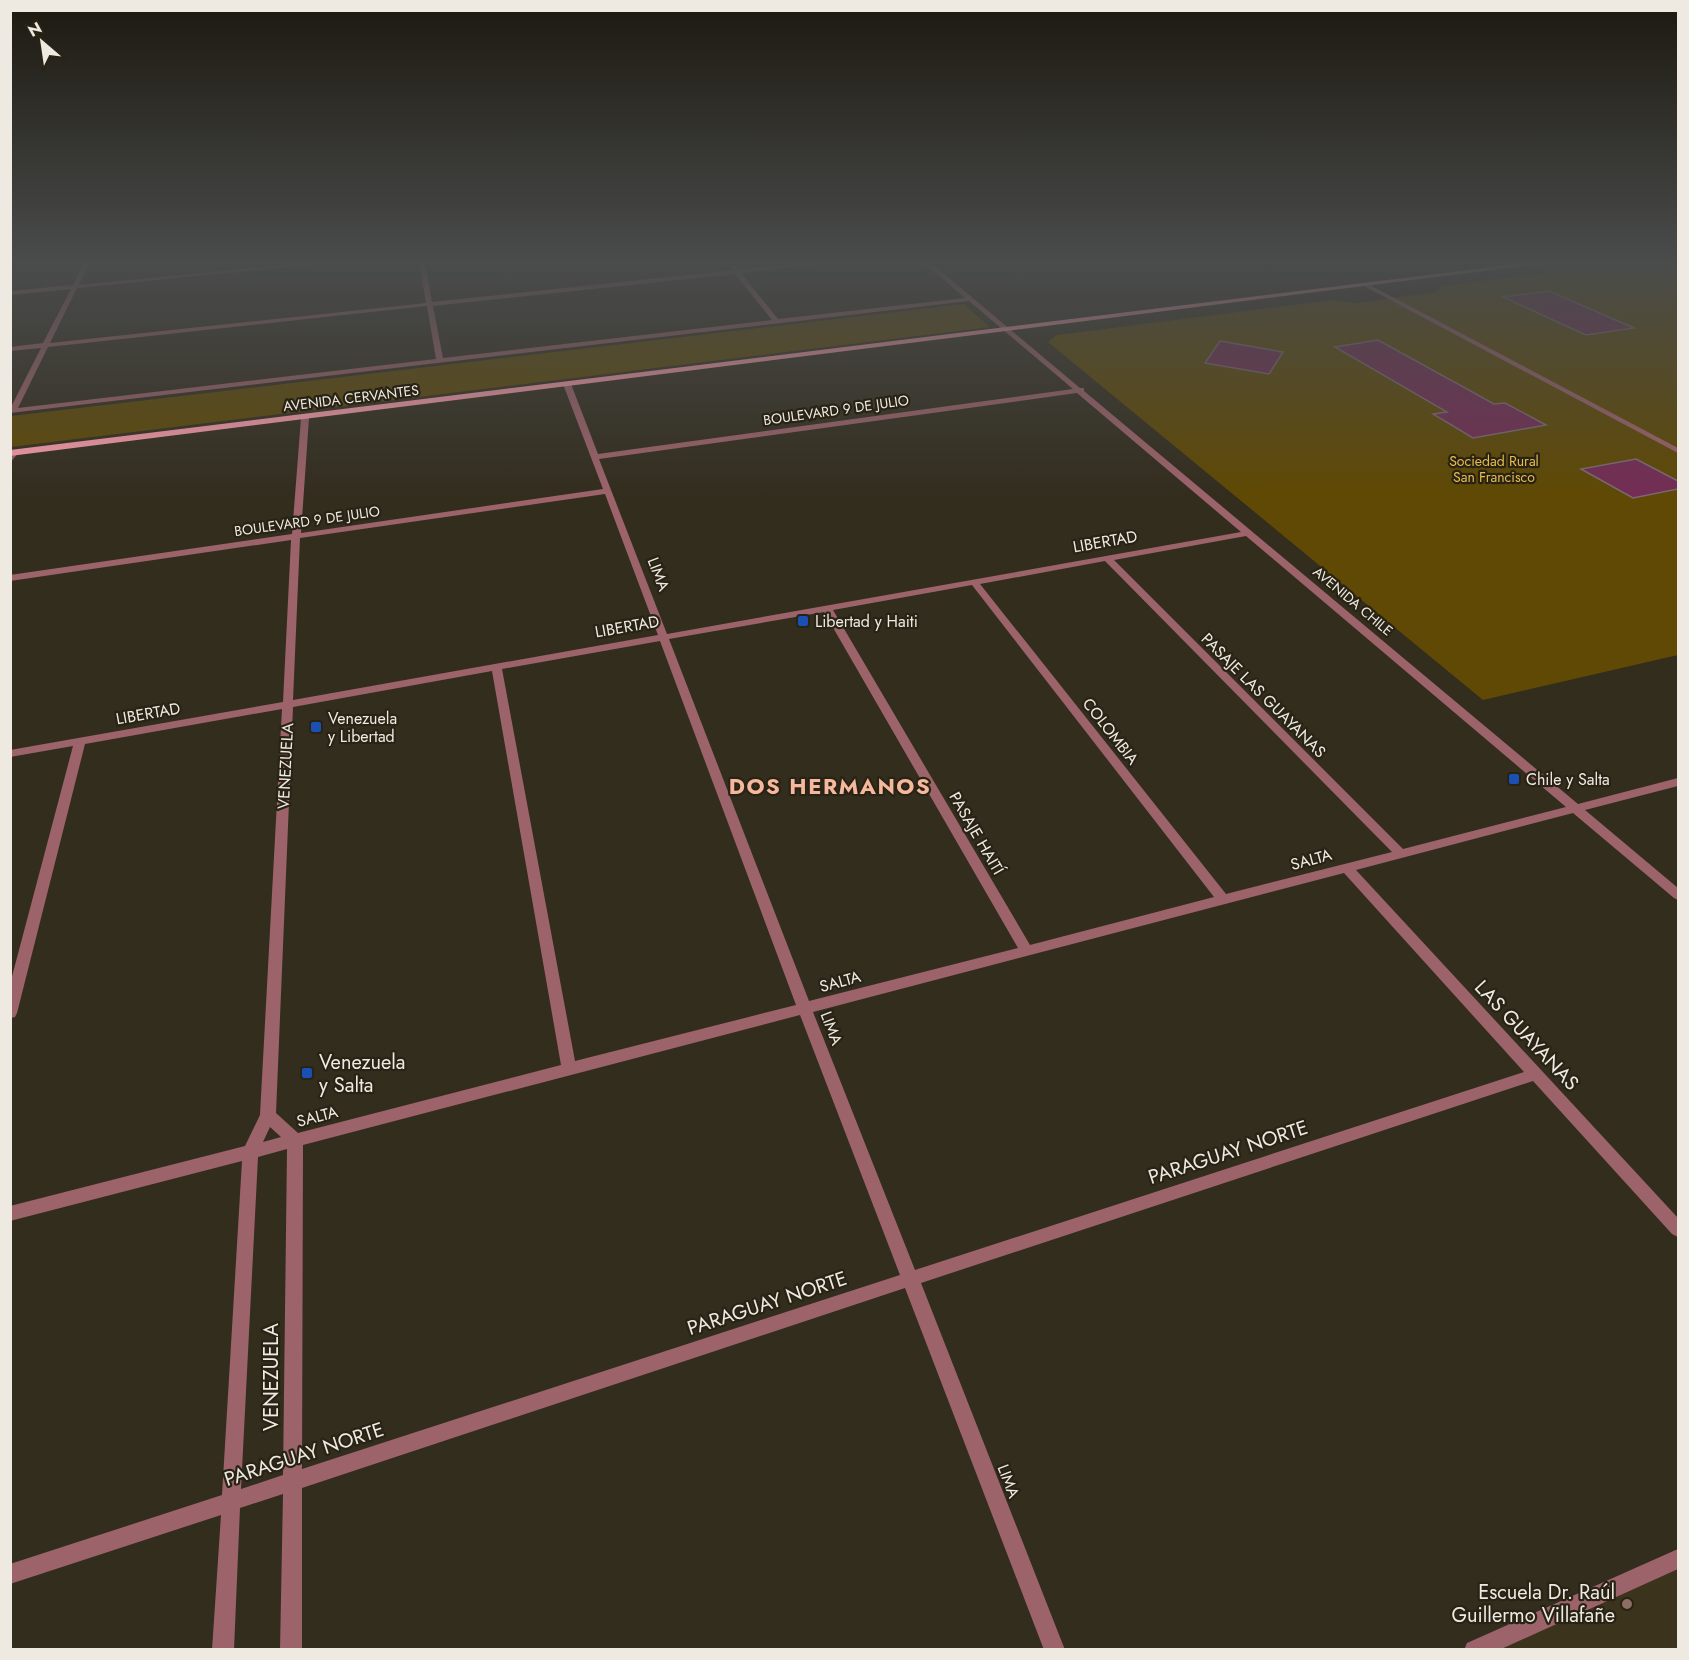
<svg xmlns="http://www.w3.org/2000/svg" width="1689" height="1660" font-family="Jost,sans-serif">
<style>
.built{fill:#3c331d}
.green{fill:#5f4904}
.building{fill:#742d54;stroke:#7c6972;stroke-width:1.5}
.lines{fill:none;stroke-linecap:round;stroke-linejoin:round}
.service{fill:#9d636b;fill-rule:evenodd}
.minor{fill:#9d636b;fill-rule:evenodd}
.primary{fill:#ff9fad;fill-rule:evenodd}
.transit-dot{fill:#1a4fb4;stroke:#292315;stroke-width:2}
.education-dot{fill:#8d6e63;stroke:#292315;stroke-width:2}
.labels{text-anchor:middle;stroke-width:4.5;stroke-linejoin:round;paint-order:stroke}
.far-street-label{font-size:14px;fill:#eeeae1;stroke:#292315}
.far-park-label{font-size:14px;fill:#e8bd49;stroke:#292315}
.street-label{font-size:16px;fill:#eeeae1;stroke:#292315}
.poi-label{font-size:16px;fill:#eeeae1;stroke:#292315;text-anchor:start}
.near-street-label{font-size:20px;fill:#eeeae1;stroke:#292315}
.near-poi-label{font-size:20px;fill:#eeeae1;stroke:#292315;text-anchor:start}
.district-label{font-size:22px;font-weight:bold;letter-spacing:1.5px;fill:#f5b89d;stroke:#292315}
</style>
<rect width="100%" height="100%" fill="#332d1e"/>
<path class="built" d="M1678 1559V1649H1474Z"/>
<g class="green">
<path d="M1633 262H1678V655L1483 700 1048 342 1057 335 1334 300 1356 303 1436 292 1442 286Z"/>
<path d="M964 304 990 327 11 447V416Z"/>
</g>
<g class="building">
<path d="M1549 291 1634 328 1586 335 1503 297Z"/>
<path d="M1378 340 1494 404 1505 403 1546 425 1473 438 1433 414 1447 412 1335 347Z"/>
<path d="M1220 341 1283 352 1269 374 1205 363Z"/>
<path d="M1636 459 1678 481V489L1633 498 1581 469Z"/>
</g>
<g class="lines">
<path class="service" d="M1364 284H1368L1678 448V453L1364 286Z"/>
<g class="minor">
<path d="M84 262H90L79 285 312 262H336L77 288 50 343 426 303 419 262H425L432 302 733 270 726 262H732L738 270 808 262H830L741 273 778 319 965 298 923 262H930L1080 388H1084V391L1578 804 1678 778V786L1585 810 1678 888V900L1674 898 1573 813 1356 870 1678 1218V1237L1672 1234 1533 1081 921 1283 1065 1650H1044L905 1288 302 1488V1650H280L283 1494 240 1508 234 1650H212L221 1515 10 1584V1564L222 1495 242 1161 10 1221V1206L245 1146 260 1115 282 709 85 744 17 1013 15 1017 10 1018V984L73 746 10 757V750L283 702 291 540 10 581V575L292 534 301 418 305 416 309 418 301 533 603 489 563 384 567 382 571 384 598 454 1073 389 969 301 10 413V409L41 348 10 351V347L43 343 71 289 10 295V291L73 285ZM735 274 772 320 443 358 433 306ZM427 306 436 359 18 408 48 347ZM1077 393 1241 532 667 634 599 459ZM605 494 658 635 293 700 300 538ZM1246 536 1566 807 1403 849 1114 560ZM1105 561 1392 852 1226 894 980 584ZM972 585 1214 897 1030 945 833 610ZM824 612 1018 948 809 1001 669 639ZM660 641 796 1005 575 1061 502 669ZM492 671 561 1065 298 1133 276 1113 293 707ZM1344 873 1524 1072 915 1270 813 1012ZM800 1015 900 1275 302 1469 303 1145ZM270 1127 281 1137 263 1142ZM287 1149 283 1475 241 1489 258 1157Z"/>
<path d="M12 450 19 452 10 463Z"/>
<path d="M1678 1549V1569L1499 1650H1464L1467 1643Z"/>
</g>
<path class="primary" d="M1533 262H1555L10 456V450Z"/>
</g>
<linearGradient id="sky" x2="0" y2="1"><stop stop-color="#1c1910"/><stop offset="0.53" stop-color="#4a4c4c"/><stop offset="1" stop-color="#4a4c4c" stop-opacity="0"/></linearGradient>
<rect width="1689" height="495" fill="url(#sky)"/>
<g class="transit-dot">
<rect x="797" y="615" width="12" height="12" rx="3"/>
<rect x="310" y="721" width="12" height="12" rx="3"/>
<rect x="1508" y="773" width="12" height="12" rx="3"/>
<rect x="301" y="1067" width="12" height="12" rx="3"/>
</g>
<circle class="education-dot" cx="1627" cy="1604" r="6"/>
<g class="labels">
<g class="far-street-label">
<text transform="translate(351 398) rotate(-7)" y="5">AVENIDA CERVANTES</text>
<text transform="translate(836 410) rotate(-8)" y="5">BOULEVARD 9 DE JULIO</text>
<text transform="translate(307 521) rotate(-8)" y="5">BOULEVARD 9 DE JULIO</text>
<text transform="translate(1353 601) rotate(40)" y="5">AVENIDA CHILE</text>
</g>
<g class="far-park-label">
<text x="1494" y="466">Sociedad Rural<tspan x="1494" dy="16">San Francisco</tspan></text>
</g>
<g class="street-label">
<text transform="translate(1105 541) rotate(-10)" y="6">LIBERTAD</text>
<text transform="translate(659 574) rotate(69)" y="6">LIMA</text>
<text transform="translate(627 626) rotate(-10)" y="6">LIBERTAD</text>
<text transform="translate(1264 695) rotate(45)" y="6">PASAJE LAS GUAYANAS</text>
<text transform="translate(148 713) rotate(-10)" y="6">LIBERTAD</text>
<text transform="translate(1111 731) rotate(52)" y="6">COLOMBIA</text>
<text transform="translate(285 766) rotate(-87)" y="6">VENEZUELA</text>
<text transform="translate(977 833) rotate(60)" y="6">PASAJE HAITÍ</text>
<text transform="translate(1311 859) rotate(-15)" y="6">SALTA</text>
<text transform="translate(840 981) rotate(-15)" y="6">SALTA</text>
<text transform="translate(832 1028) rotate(69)" y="6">LIMA</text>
<text transform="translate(317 1116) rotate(-14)" y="6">SALTA</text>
<text transform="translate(1009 1481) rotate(69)" y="6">LIMA</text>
</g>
<g class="poi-label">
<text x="815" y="627">Libertad y Haiti</text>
<text x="328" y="724">Venezuela<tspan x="328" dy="18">y Libertad</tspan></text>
<text x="1526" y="785">Chile y Salta</text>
</g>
<g class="near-street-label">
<text transform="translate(1527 1035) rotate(47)" y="7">LAS GUAYANAS</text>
<text transform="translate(1228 1152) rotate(-18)" y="7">PARAGUAY NORTE</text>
<text transform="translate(767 1303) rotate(-18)" y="7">PARAGUAY NORTE</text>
<text transform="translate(271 1377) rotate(-90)" y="7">VENEZUELA</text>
<text transform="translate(304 1454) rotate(-18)" y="7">PARAGUAY NORTE</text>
</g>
<g class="near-poi-label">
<text x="319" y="1069">Venezuela<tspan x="319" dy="23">y Salta</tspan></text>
<text x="1615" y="1599" text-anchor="end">Escuela Dr. Raúl<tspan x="1615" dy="23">Guillermo Villafañe</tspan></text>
</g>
<g class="district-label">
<text x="830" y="794">DOS HERMANOS</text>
</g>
</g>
<rect width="1689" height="1660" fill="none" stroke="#eeeae1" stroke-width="24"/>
<g transform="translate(42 42) rotate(331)" stroke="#292315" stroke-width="4.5" paint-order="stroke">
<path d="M0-4.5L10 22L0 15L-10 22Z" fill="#eeeae1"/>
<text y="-9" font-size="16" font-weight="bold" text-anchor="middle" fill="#eeeae1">N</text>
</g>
</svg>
